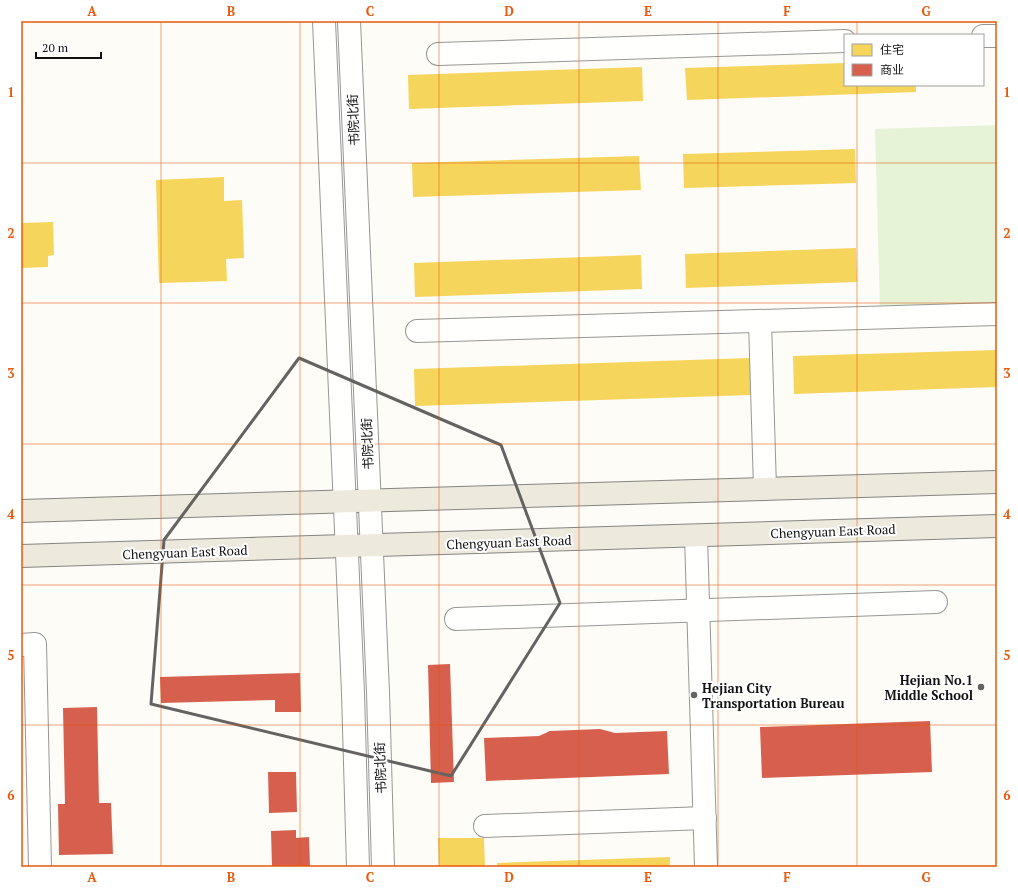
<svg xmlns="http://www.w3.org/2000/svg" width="1018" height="888" font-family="'PT Serif','Noto Sans SC',serif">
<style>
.green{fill:#e7f3d7}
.homes{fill:#f6d55c}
.shops{fill:#d6604d}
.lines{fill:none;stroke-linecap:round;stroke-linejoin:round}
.minor-casing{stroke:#979795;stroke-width:24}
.major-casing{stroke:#858482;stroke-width:24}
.minor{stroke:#fffffe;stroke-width:22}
.major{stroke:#ede9dc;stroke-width:22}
.marked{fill:none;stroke:#646362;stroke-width:3;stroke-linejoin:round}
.grid{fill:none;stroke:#e8590c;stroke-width:1;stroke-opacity:0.55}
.poi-dot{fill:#646362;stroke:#fff;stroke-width:1.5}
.labels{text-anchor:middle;stroke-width:4;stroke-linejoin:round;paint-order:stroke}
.street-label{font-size:13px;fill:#111;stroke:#fff}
.poi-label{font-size:13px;font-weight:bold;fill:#111;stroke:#fff;text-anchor:end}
.neatline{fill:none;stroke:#e8590c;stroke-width:1.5}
.grid-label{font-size:13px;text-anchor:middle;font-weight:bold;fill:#e8590c}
</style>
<rect width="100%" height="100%" fill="#fdfcf7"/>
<path class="green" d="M997 125V305L880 308 875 129Z"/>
<g class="homes">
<path d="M845 63V85H916V92L687 100 685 68Z"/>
<path d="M642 67 643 101 409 109 408 75Z"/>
<path d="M855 149 856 183 684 188 683 154Z"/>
<path d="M639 156 641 190 413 197 412 163Z"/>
<path d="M224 177V201L242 200 244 258 226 259 227 281 159 283 156 180Z"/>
<path d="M53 222 54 255 48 256V267L21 268V223Z"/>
<path d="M856 248 857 282 686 288 685 254Z"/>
<path d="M641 255 642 289 415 297 414 263Z"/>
<path d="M997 350V387L794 394 793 356Z"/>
<path d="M750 358 751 395 415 406 414 369Z"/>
<path d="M438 838H484L485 867H439Z"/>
<path d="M670 857V867H497V863Z"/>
</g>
<g class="shops">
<path d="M450 664 454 782 431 783 428 665Z"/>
<path d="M300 673 301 712H275V700L161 703 160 677Z"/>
<path d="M97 707 99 803H111L113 854 59 855 58 804H65L63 708Z"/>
<path d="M930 721 932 772 762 778 760 727Z"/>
<path d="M600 729 615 733 667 731 669 774 486 781 484 738 539 736 550 731Z"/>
<path d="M268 772H296L297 812 269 813Z"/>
<path d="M296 830V838L309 837 310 867H272L271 831Z"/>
</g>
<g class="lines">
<defs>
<g id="minor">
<path d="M324 21 353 693 358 867"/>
<path d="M349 21 378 692 383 867"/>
<path d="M983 36H997"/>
<path d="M438 54 845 41"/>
<path d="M760 321 765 489"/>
<path d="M417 331 997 314"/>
<path d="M696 536 706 867"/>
<path d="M456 619 936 602"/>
<path d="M21 645 35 644 40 867"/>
<path d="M485 826 705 818"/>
</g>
<g id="major">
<path d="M21 511 997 482"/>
<path d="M21 556 997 526"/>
</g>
</defs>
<use href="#minor" class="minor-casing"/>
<use href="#major" class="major-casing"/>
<use href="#minor" class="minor"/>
<use href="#major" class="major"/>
</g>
<path class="marked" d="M299 358 501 445 560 603 451 776 151 704 164 540Z"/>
<path class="grid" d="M161 21V867M300 21V867M439 21V867M579 21V867M718 21V867M857 21V35M857 85V867M21 163H997M21 303H997M21 444H997M21 585H997M21 725H997"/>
<g class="poi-dot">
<circle cx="981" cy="687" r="4"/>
<circle cx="694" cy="695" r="4"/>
</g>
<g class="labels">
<g class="street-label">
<text transform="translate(353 120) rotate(-92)" y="5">书院北街</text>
<text transform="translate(367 444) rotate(-92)" y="5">书院北街</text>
<text transform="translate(833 531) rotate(-2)" y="5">Chengyuan East Road</text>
<text transform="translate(509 542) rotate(-2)" y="5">Chengyuan East Road</text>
<text transform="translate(185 552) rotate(-2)" y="5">Chengyuan East Road</text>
<text transform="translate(380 768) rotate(-92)" y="5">书院北街</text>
</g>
<g class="poi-label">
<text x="973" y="685">Hejian No.1<tspan x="973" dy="15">Middle School</tspan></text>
<text x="702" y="693" text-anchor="start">Hejian City<tspan x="702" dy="15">Transportation Bureau</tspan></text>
</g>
</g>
<rect width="1018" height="888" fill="none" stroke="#ffffff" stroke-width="44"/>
<rect x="844" y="34" width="140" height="52" fill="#ffffff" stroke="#a0a0a0"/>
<rect x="852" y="44" width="20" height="12" fill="#f6d55c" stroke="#a0a0a0"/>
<text x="880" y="54" font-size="12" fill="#111111">住宅</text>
<rect x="852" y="64" width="20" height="12" fill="#d6604d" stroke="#a0a0a0"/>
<text x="880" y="74" font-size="12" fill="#111111">商业</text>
<path d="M36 52v6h65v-6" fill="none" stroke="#111111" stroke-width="2"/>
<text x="42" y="52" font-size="12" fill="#111111" stroke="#ffffff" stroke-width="3" paint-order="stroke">20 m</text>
<rect x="22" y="22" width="974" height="844" class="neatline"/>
<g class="grid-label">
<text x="92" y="16">A</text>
<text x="231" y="16">B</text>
<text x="370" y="16">C</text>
<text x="509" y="16">D</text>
<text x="648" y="16">E</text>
<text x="787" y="16">F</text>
<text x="926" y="16">G</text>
<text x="11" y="97">1</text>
<text x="1007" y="97">1</text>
<text x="11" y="238">2</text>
<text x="1007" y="238">2</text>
<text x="11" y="378">3</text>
<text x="1007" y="378">3</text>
<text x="11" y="519">4</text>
<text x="1007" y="519">4</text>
<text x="11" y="660">5</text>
<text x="1007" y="660">5</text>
<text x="11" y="800">6</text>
<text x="1007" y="800">6</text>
<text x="92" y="882">A</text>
<text x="231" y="882">B</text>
<text x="370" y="882">C</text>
<text x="509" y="882">D</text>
<text x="648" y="882">E</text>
<text x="787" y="882">F</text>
<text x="926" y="882">G</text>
</g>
</svg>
